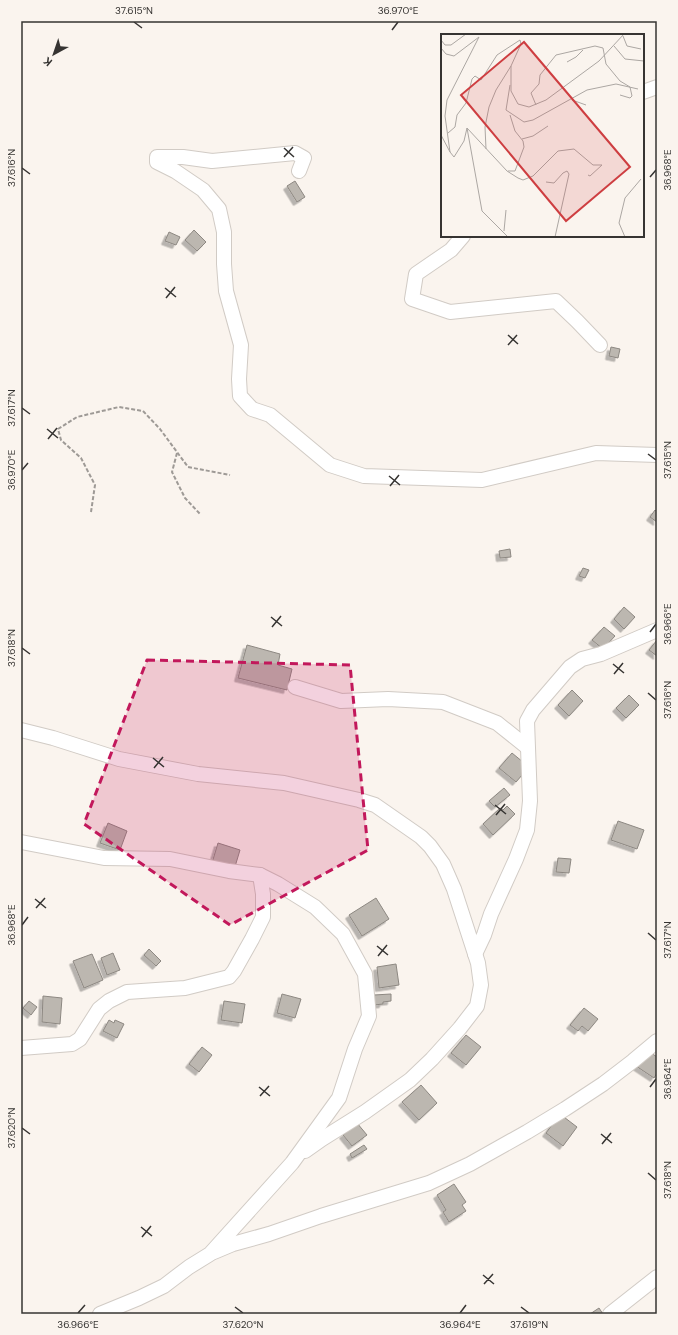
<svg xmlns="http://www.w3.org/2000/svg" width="678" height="1335" font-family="'DM Sans',sans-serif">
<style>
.building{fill:#bcb7b0;stroke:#8d8882;filter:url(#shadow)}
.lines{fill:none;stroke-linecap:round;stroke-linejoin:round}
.minor-casing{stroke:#d1cbc5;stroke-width:16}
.path{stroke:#9e9a96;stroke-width:2;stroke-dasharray:4 2;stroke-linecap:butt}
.minor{stroke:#fff;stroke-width:14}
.marked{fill:#c2185b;fill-opacity:0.2;stroke:#c2185b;stroke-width:3;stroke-dasharray:8 5;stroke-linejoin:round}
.ticks{fill:none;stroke:#363432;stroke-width:1.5}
.inset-road{fill:none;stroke:#aca7a3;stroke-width:1}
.view{fill:#ce3e41;fill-opacity:0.15;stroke:#ce3e41;stroke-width:2}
.inset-edge{fill:none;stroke:#363432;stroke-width:2}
.neatline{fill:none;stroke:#363432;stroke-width:1.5}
.ticks-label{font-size:10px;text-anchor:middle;fill:#363432}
</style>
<defs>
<filter id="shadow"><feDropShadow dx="-3.5" dy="3.5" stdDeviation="0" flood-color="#0004"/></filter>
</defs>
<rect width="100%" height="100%" fill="#faf4ee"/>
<g class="building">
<path d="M295 181 305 197 297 202 287 186Z"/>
<path d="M194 230 206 242 197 251 185 240Z"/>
<path d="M169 232 180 237 176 245 165 241Z"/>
<path d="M611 347 620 349 618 358 609 356Z"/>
<path d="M655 510 657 512V522L650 517Z"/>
<path d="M510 549 511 557 500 558 499 551Z"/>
<path d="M583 568 589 570 585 578 579 576Z"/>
<path d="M624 607 635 617 624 629 614 619Z"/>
<path d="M604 627 615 636 603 649 592 640Z"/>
<path d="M657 640V656L649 650Z"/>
<path d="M247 645 280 654 278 665 292 669 287 690 238 678Z"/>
<path d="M572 690 583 701 569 716 558 705Z"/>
<path d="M629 695 639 705 626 718 616 708Z"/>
<path d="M512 753 529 767 516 782 499 768Z"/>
<path d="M504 788 510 795 495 807 489 801Z"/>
<path d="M507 806 515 814 493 835 483 824 500 808 503 810Z"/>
<path d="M618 821 644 830 637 849 611 840Z"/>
<path d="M108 823 127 831 120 850 100 843Z"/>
<path d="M218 843 240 850 234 870 212 863Z"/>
<path d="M558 858 571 859 569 873 556 872Z"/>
<path d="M376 898 389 919 362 936 349 915Z"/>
<path d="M149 949 161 961 156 966 144 955Z"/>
<path d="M113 953 120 970 107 975 101 958Z"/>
<path d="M92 954 103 980 84 988 73 961Z"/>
<path d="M396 964 399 985 379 988 377 967Z"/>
<path d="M282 994 301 999 295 1018 277 1013Z"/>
<path d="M391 994V1001L383 1002V1004L374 1005V995Z"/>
<path d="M43 996 62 998 60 1024 42 1022Z"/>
<path d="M29 1001 37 1007 31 1015 23 1008Z"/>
<path d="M224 1001 245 1004 242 1023 221 1020Z"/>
<path d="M584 1008 598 1019 588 1031 582 1026 578 1031 570 1025Z"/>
<path d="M109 1020 114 1023 115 1020 124 1024 117 1038 103 1031Z"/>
<path d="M466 1035 481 1047 466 1065 451 1053Z"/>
<path d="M202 1047 212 1055 199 1072 189 1064Z"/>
<path d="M647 1050 657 1057V1073L654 1078 636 1066Z"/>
<path d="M421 1085 437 1103 419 1120 402 1102Z"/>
<path d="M560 1114 577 1127 563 1146 546 1133Z"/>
<path d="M357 1123 367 1135 352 1146 343 1135Z"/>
<path d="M364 1145 367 1149 352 1158 350 1154Z"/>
<path d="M454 1184 466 1202 462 1205 466 1211 449 1222 443 1212 446 1210 437 1195Z"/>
<path d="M599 1308 603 1314H590Z"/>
</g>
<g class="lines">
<defs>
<g id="minor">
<path d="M643 92 657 87"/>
<path d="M299 171 304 158 295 153 212 161 183 157H157V162L175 171 203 190 219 209 224 232V264L226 291 241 345 239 379 240 396 252 409 270 415 330 465 364 476 482 480 596 453 657 455"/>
<path d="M463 236 451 250 416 274 412 299 450 312 556 301 577 321 600 345"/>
<path d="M295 687 341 701 388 699 443 702 497 723 527 747"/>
<path d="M21 730 53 738 119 759 198 774 284 783 359 800 375 805 421 837 430 846 443 864 454 889 478 963 481 985 477 1006 460 1028 432 1059 410 1080 365 1112 322 1139 305 1151"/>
<path d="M21 842 104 858 170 859 229 871 260 875 278 884 315 907 343 934 365 974 369 1016 355 1049 339 1098 292 1163 210 1254 189 1267 164 1286 139 1298 100 1314"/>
<path d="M475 954 484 935 491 914 516 859 527 830 530 801 527 721 533 710 570 667 582 659 601 654 657 630"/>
<path d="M21 1048 72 1044 80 1039 99 1009 109 1001 127 992 185 988 229 977 234 971 252 939 263 917V894L260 875"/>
<path d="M214 1252 233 1244 269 1234 321 1216 429 1183 470 1164 527 1132 565 1109 603 1084 633 1061 657 1041"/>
<path d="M610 1314 657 1277"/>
</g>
</defs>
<use href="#minor" class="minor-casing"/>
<g class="path">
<path d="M177 453 172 472 185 498 201 515"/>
<path d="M91 512 95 485 81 458 61 440 58 429 77 417 119 407 143 411 160 429 188 467 230 475"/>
</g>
<use href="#minor" class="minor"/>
</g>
<path class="marked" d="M147 660 350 665 368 850 230 925 84 824Z"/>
<path class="ticks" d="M134 22 142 28M392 30 398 22M284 148 294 157M284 157 293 147M22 168 30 174M650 177 656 170M165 288 176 297M166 298 175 287M508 335 518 344M508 345 517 335M22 408 30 414M47 429 58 438M48 439 57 428M648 454 656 460M22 470 28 463M389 476 400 485M390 486 399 475M271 617 282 626M272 627 281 616M650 632 656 624M22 648 30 654M613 664 624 673M614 674 623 663M648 693 656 700M153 758 164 767M154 768 163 757M495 805 506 814M496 815 505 804M35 899 46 908M36 908 45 898M22 925 28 917M648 933 656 940M377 946 388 955M378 956 387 945M259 1087 270 1096M650 1087 656 1079M260 1096 269 1086M22 1128 30 1134M601 1134 612 1143M602 1144 611 1133M648 1173 656 1180M141 1227 152 1236M142 1237 151 1226M483 1275 494 1284M484 1284 493 1274M235 1307 243 1313M521 1307 529 1313M78 1313 85 1305M460 1313 466 1305"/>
<g transform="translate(441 34)">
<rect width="203" height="203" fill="#faf4ee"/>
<path class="inset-road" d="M182 2 186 12 200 15M0 6 4 11H10L25 0M173 12 184 25 203 27M0 14 5 20 13 22 38 3 6 66 4 82 9 118 0 101M126 28 135 23 142 16M69 51 65 76 83 88 92 86 146 56 175 50 197 55M131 66 145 71M95 71 90 59 98 50 99 41 115 21 154 12 162 14 165 30 179 47 189 53 191 62 189 64 179 61M26 94 66 137 77 144 82 146 92 142 117 117 133 115 152 131H161L149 142 147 141M7 99 14 93 16 81 25 69 31 45 34 42 40 46 56 21 79 6 80 10 70 32V57L77 70 88 73 105 66 158 27 183 0M81 105 92 102 107 92M45 115 44 93 48 73 55 56 70 32M9 118 13 123 23 107 26 94 41 177 67 203M67 137H74L83 113 82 107 74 97 69 81M105 148 113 149 122 139 126 137 128 140 114 203M63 197 65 176M184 203 178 189 184 164 200 145"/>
<path class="view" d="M83 8 189 133 125 187 20 61Z"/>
<rect width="203" height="203" class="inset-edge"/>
</g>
<rect width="678" height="1335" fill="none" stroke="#faf4ee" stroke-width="44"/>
<g transform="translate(54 54) rotate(220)" stroke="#faf4ee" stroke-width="3" paint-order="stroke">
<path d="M0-3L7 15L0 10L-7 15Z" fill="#363432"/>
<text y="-6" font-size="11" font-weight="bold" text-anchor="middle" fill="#363432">K</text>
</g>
<rect x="22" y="22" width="634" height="1291" class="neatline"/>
<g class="ticks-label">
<text x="134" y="14">37.615°N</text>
<text x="398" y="14">36.970°E</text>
<text transform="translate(11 168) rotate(-90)" y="4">37.616°N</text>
<text transform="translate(667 170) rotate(-90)" y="4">36.968°E</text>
<text transform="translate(11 408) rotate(-90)" y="4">37.617°N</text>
<text transform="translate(667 460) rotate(-90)" y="4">37.615°N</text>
<text transform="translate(11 470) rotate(-90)" y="4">36.970°E</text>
<text transform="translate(667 624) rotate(-90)" y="4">36.966°E</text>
<text transform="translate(11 648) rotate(-90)" y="4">37.618°N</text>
<text transform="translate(667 700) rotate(-90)" y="4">37.616°N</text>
<text transform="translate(11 925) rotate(-90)" y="4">36.968°E</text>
<text transform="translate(667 940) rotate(-90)" y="4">37.617°N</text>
<text transform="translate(667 1079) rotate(-90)" y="4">36.964°E</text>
<text transform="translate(11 1128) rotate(-90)" y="4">37.620°N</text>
<text transform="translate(667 1180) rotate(-90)" y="4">37.618°N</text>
<text x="78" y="1328">36.966°E</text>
<text x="243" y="1328">37.620°N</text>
<text x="460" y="1328">36.964°E</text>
<text x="529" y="1328">37.619°N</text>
</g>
</svg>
